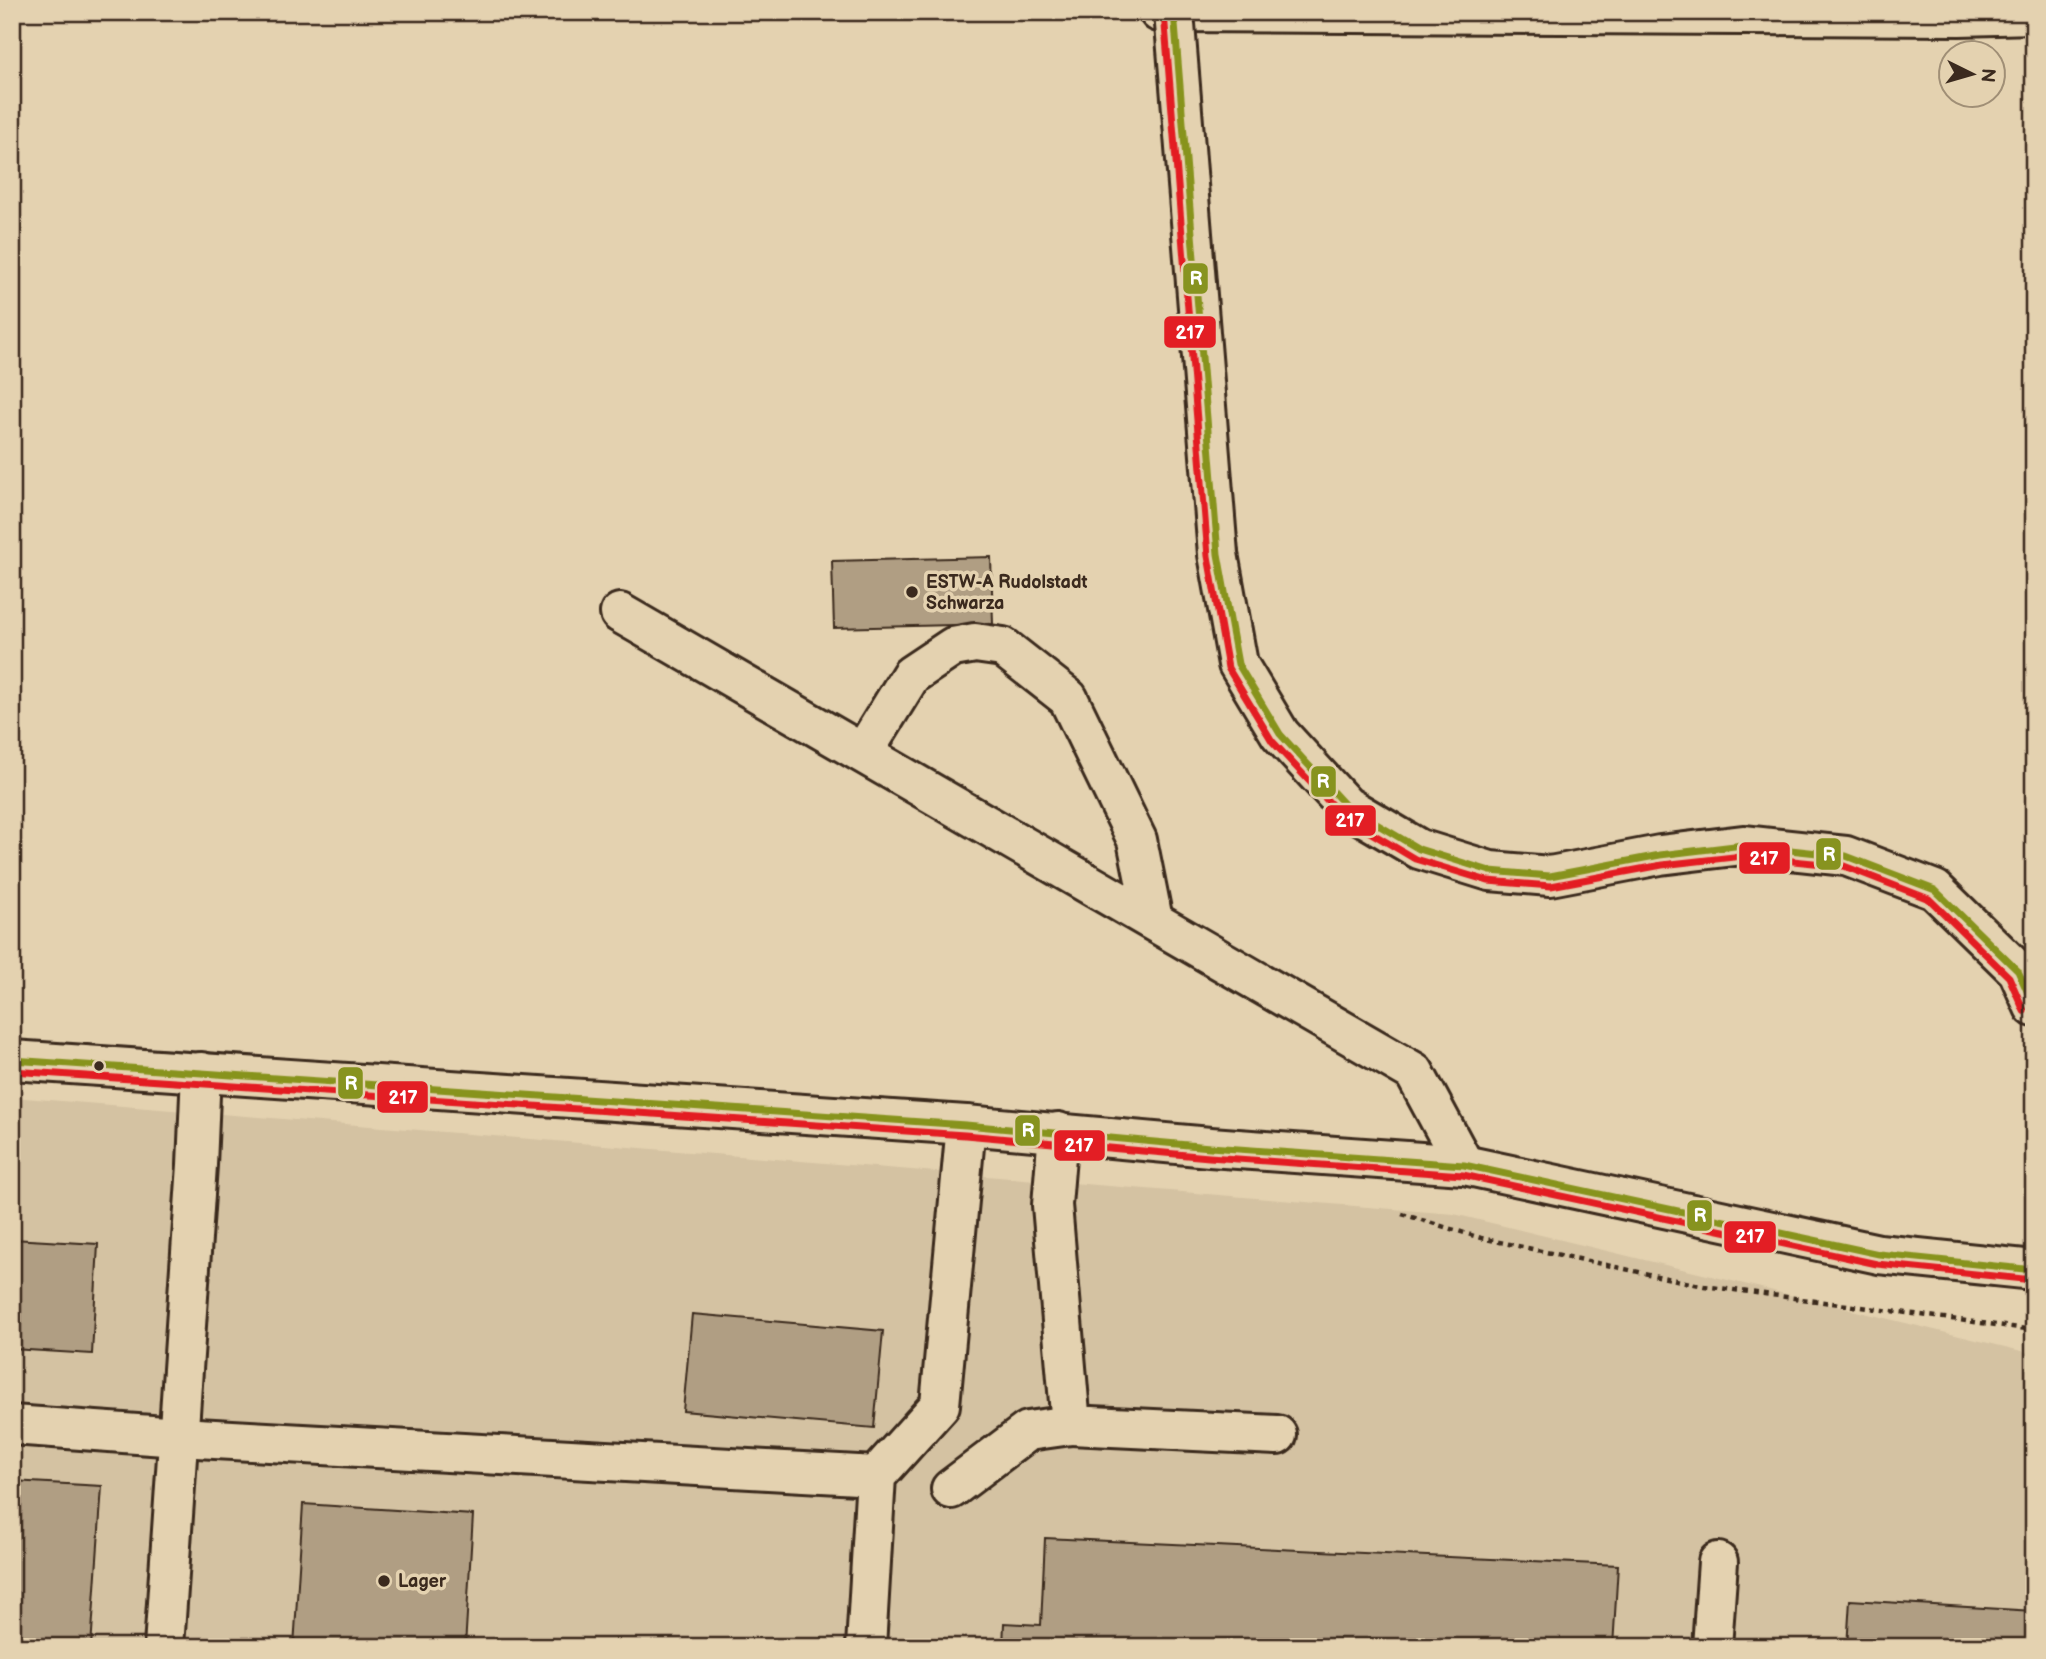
<svg xmlns="http://www.w3.org/2000/svg" width="2046" height="1659" font-family="'Balsamiq Sans',sans-serif">
<style>
.built{fill:#d4c2a2}
.building{fill:#b09e83;stroke:#3b2a1e;stroke-width:2}
.lines{fill:none;stroke-linecap:round;stroke-linejoin:round}
.minor-casing{stroke:#3b2a1e;stroke-width:44}
.major-casing{stroke:#3b2a1e;stroke-width:44}
.path{stroke:#3b2a1e;stroke-width:4.5;stroke-dasharray:5 5;stroke-linecap:butt}
.minor{stroke:#e4d2b0;stroke-width:38}
.major{stroke:#e4d2b0;stroke-width:38}
.minor-bridge-casing{stroke:#3b2a1e;stroke-width:44;stroke-linecap:butt}
.minor-bridge{stroke:#e4d2b0;stroke-width:38}
.bus-1-casing{stroke:#e4d2b0;stroke-width:12}
.bus-2-casing{stroke:#e4d2b0;stroke-width:12}
.bus-1{stroke:#87931f;stroke-width:7}
.bus-2{stroke:#e31e24;stroke-width:7}
.poi-dot{fill:#3b2a1e;stroke:#e4d2b0;stroke-width:2.5}
.labels{text-anchor:middle;stroke-width:7;stroke-linejoin:round;paint-order:stroke}
.poi-label{font-size:18px;font-weight:bold;fill:#3b2a1e;stroke:#e4d2b0;text-anchor:start}
.line-badge{stroke:#e4d2b0;stroke-width:2.5}
.badge-label{font-size:19px;text-anchor:middle;font-weight:bold;fill:#fff}
</style>
<rect width="100%" height="100%" fill="#e4d2b0"/>
<filter id="ink" filterUnits="userSpaceOnUse"><feTurbulence type="fractalNoise" baseFrequency=".0143" numOctaves="2"/><feDisplacementMap in="SourceGraphic" scale="14" xChannelSelector="R" yChannelSelector="G"/><feConvolveMatrix kernelMatrix="1 2 1 2 8 2 1 2 1" color-interpolation-filters="sRGB"/></filter>
<g filter="url(#ink)">
<path class="built" d="M12 1097 1454 1214 2034 1354V1647H12Z"/>
<g class="building">
<path d="M991 557 993 624 834 628 832 561Z"/>
<path d="M12 614H16L13 655H12Z"/>
<path d="M12 1239 98 1244 92 1354 12 1349Z"/>
<path d="M692 1314 883 1331 874 1428 683 1411Z"/>
<path d="M12 1481 102 1486 91 1647H12Z"/>
<path d="M303 1504 473 1515 465 1647H294Z"/>
<path d="M1045 1538 1618 1565 1613 1647H1003L1004 1623 1041 1625Z"/>
<path d="M1850 1600 2034 1611V1647H1847Z"/>
</g>
<g class="lines">
<defs>
<g id="minor">
<path d="M1218 554 1238 664 1280 734 1346 806 1419 849 1490 871 1550 876 1660 855 1743 845 1846 856 1935 890 2018 971 2034 1007"/>
<path d="M620 613 1414 1072 1464 1165"/>
<path d="M863 753 911 675 953 647 975 643 1003 647 1068 698 1137 840 1153 920"/>
<path d="M12 1060 966 1125 1210 1147 1464 1165 1879 1254 2034 1270"/>
<path d="M1058 1132 1052 1205 1071 1425 1277 1435"/>
<path d="M12 1425 179 1437 876 1476"/>
<path d="M951 1489 1028 1431 1071 1425"/>
<path d="M164 1647 197 1165 201 1072"/>
<path d="M866 1647 876 1476 940 1405 966 1125"/>
<path d="M1712 1647 1718 1562"/>
</g>
<path id="major" d="M1159 12 1959 16 2034 14"/>
</defs>
<use href="#minor" class="minor-casing"/>
<use href="#major" class="major-casing"/>
<g class="path">
<path d="M12 698 21 703"/>
<path d="M1402 1214 1481 1238 1704 1286 2034 1330"/>
</g>
<use href="#minor" class="minor"/>
<use href="#major" class="major"/>
<defs>
<path id="minor-bridge" d="M1174 12 1218 554"/>
</defs>
<use href="#minor-bridge" class="minor-bridge-casing"/>
<use href="#minor-bridge" class="minor-bridge"/>
<defs>
<g id="bus-1">
<path d="M1174 12 1218 554 1238 664 1280 734 1346 806 1419 849 1490 871 1550 876 1660 855 1743 845 1846 856 1935 890 2018 971 2034 1006"/>
<path d="M12 1060 966 1125 1210 1147 1464 1165 1879 1254 2034 1270"/>
</g>
<g id="bus-2">
<path d="M1164 13 1208 556 1228 668 1272 741 1341 815 1415 859 1488 881 1551 886 1662 865 1743 856 1844 866 1929 899 2009 977 2024 1011"/>
<path d="M12 1071 965 1135 1209 1157 1463 1175 1877 1264 2033 1280"/>
</g>
</defs>
<use href="#bus-1" class="bus-1-casing"/>
<use href="#bus-2" class="bus-2-casing"/>
<use href="#bus-1" class="bus-1"/>
<use href="#bus-2" class="bus-2"/>
</g>
</g>
<g class="poi-dot">
<circle cx="912" cy="592" r="7"/>
<circle cx="99" cy="1066" r="6"/>
<circle cx="384" cy="1581" r="7"/>
</g>
<g class="labels">
<g class="poi-label">
<text x="926" y="588">ESTW-A Rudolstadt<tspan x="926" dy="21">Schwarza</tspan></text>
<text x="398" y="1587">Lager</text>
</g>
</g>
<g class="line-badge">
<rect x="1182" y="262" width="27" height="33" rx="7" fill="#87931f"/>
<rect x="1163" y="315" width="54" height="34" rx="7" fill="#e31e24"/>
<rect x="1310" y="765" width="27" height="33" rx="7" fill="#87931f"/>
<rect x="1324" y="804" width="53" height="33" rx="7" fill="#e31e24"/>
<rect x="1815" y="837" width="27" height="34" rx="7" fill="#87931f"/>
<rect x="1738" y="841" width="53" height="34" rx="7" fill="#e31e24"/>
<rect x="337" y="1066" width="27" height="34" rx="7" fill="#87931f"/>
<rect x="376" y="1080" width="53" height="34" rx="7" fill="#e31e24"/>
<rect x="1014" y="1114" width="27" height="33" rx="7" fill="#87931f"/>
<rect x="1053" y="1129" width="53" height="33" rx="7" fill="#e31e24"/>
<rect x="1686" y="1199" width="27" height="33" rx="7" fill="#87931f"/>
<rect x="1723" y="1220" width="54" height="34" rx="7" fill="#e31e24"/>
</g>
<g class="badge-label">
<text x="1196" y="285">R</text>
<text x="1190" y="339">217</text>
<text x="1323" y="788">R</text>
<text x="1350" y="827">217</text>
<text x="1829" y="861">R</text>
<text x="1764" y="865">217</text>
<text x="351" y="1090">R</text>
<text x="403" y="1104">217</text>
<text x="1028" y="1137">R</text>
<text x="1079" y="1152">217</text>
<text x="1700" y="1222">R</text>
<text x="1750" y="1243">217</text>
</g>
<rect width="2046" height="1659" fill="none" stroke="#e4d2b0" stroke-width="42"/>
<rect x="21" y="21" width="2004" height="1617" fill="none" stroke="#3b2a1e" stroke-width="2.5" filter="url(#ink)"/>
<g transform="translate(1972 74) rotate(95)"><circle r="33" fill="#e4d2b0" stroke="#a08f76" stroke-width="2"/>
<path d="M0-5L12 26L0 18L-12 26Z" fill="#3b2a1e"/>
<text y="-10" font-size="19" font-weight="bold" text-anchor="middle" fill="#3b2a1e">N</text>
</g>
</svg>
